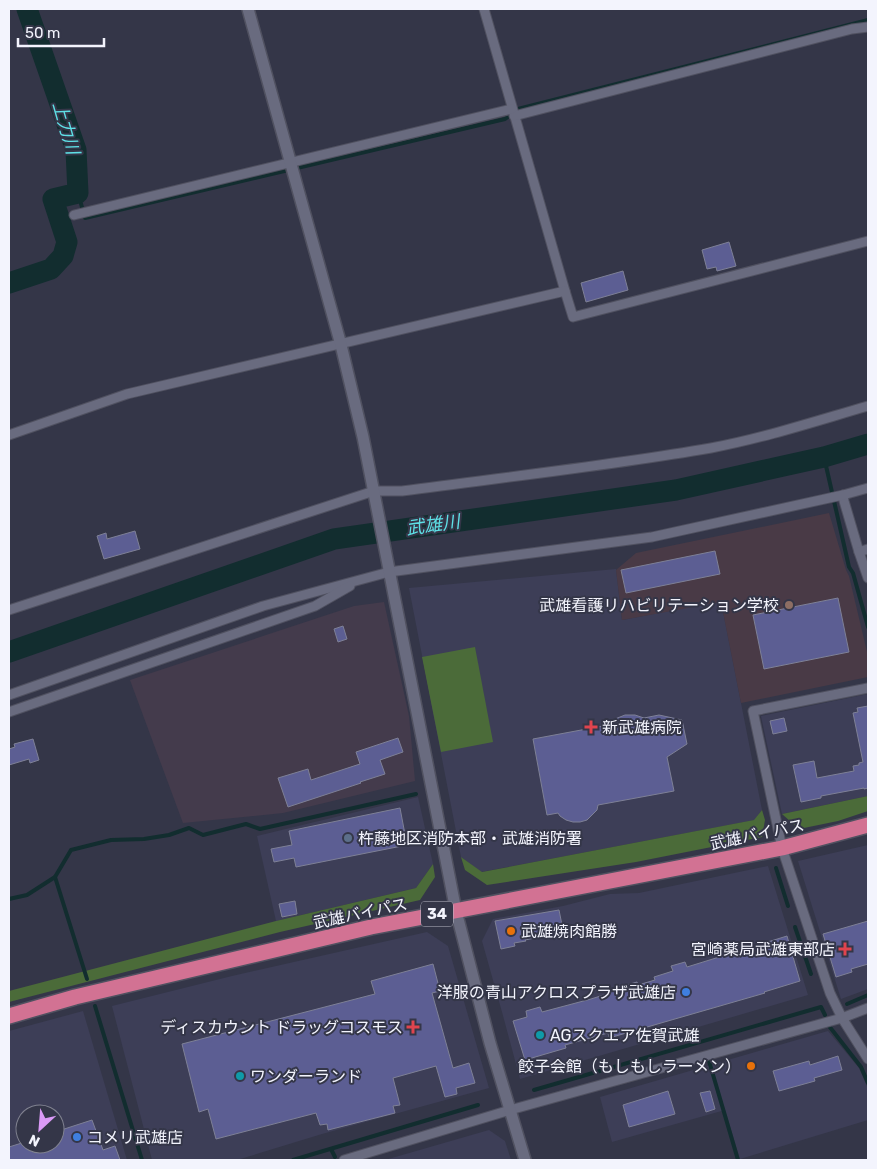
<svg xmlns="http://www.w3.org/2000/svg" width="877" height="1169" font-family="Rubik,'Noto Sans JP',sans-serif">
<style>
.built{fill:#3d3e57;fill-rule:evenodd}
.industrial{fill:#443b4c}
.education{fill:#493a46}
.green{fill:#4b6b39}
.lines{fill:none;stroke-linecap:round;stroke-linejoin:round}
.stream{stroke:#122d2f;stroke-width:4}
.river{stroke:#122d2f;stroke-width:21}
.building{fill:#5c5e93;stroke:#7e8096}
.minor-casing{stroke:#505160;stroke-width:11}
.tertiary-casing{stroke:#505160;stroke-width:14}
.trunk-casing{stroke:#505160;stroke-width:18}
.minor{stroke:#696b7f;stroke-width:9}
.tertiary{stroke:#696b7f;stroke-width:11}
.trunk{stroke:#d27293;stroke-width:15}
.education-dot{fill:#8d6e63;stroke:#343648;stroke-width:2}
.health-dot{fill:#e0444e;stroke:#343648;stroke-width:2}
.service-dot{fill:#5c6f8a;stroke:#343648;stroke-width:2}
.food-dot{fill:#e8710a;stroke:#343648;stroke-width:2}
.shop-dot{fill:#3f7fe0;stroke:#343648;stroke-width:2}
.culture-dot{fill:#0f9aa8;stroke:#343648;stroke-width:2}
.labels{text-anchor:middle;stroke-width:4;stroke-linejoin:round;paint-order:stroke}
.shield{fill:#343648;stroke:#babbc7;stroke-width:1}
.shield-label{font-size:15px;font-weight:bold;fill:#f3f4fd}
.poi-label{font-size:16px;fill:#f3f4fd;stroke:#343648;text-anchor:start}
.street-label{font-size:16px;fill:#f3f4fd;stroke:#343648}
.water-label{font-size:18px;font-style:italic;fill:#5ee0e6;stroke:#343648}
</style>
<rect width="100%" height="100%" fill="#343648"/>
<g class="built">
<path d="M616 569 622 620 721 601 762 810 755 820 481 872 461 857 409 588Z"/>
<path d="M868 694V796L782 814 761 716Z"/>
<path d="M418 797 433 864 416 888 276 921 257 836Z"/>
<path d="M868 845V989L841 999 798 861Z"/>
<path d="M768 866 808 995 520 1079 502 1012 482 941 493 919 563 906 610 894 639 893Z"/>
<path d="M427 932 448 946 489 1088 322 1134 237 1160H152L112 1006 232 976Z"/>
<path d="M83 1011 127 1160H9V1031ZM25 1114H55V1144H25Z"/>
<path d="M828 1031 859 1068 868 1089V1120L740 1159 725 1110 612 1142 600 1097Z"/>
<path d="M489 1130 505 1141 511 1160H385Z"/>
</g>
<path class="industrial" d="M384 602 409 716 415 781 283 813 183 823 130 680 354 606Z"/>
<path class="education" d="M829 513 846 570 849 576 868 656V677L741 703 721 602 622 620 616 570 636 553Z"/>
<g class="green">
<path d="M475 647 493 742 441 752 422 657Z"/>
<path d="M868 796V811L838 821 799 829 782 814Z"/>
<path d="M762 810 765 820 762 837 636 862 487 885 465 870 461 857 482 872 754 820Z"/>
<path d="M433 864 435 877 420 900 280 932 9 1002V991L276 921 416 888Z"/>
</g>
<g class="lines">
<g class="stream">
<path d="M78 193 85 218 505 119 518 109 868 20"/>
<path d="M824 457 849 567 853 573 868 627"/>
<path d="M776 868 788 906"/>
<path d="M55 877 87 979"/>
<path d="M9 899 27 895 55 877 71 850 111 840 144 839 169 835 189 828 203 835 246 824 260 829 416 794"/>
<path d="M795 927 811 974"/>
<path d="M847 1004 868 995"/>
<path d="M95 1006 142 1160"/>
<path d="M829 1026 861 1067 868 1083"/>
<path d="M709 1061 738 1160"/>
<path d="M534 1090 821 1007 825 1015"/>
<path d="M331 1149 335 1157"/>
<path d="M293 1160 478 1105"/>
</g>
<g class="river">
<path d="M9 283 51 269 63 256 67 242 53 199 78 193 76 150 27 9"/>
<path d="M9 652 334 539 676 490 824 457 868 444"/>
</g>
</g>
<g class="building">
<path d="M729 242 736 266 717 271 716 267 707 269 702 250Z"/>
<path d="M623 271 628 290 586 302 581 283Z"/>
<path d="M135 531 140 549 104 559 97 536 106 533 107 539Z"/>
<path d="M715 551 720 574 626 593 621 570Z"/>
<path d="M838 598 849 652 764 669 753 615Z"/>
<path d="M343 626 347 639 338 642 334 629Z"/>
<path d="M868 706V788L864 789V788L821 796V798L801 802 793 765 814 761 817 778 854 771 853 766 859 765V763L863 762 853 713 858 712 857 708Z"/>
<path d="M625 715H635L644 718 659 715 682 720 687 744 667 757 674 791 598 805 597 810 587 820 580 822H573L566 820 560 816 558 813 547 815 533 739 608 725 615 719Z"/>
<path d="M784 718 787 731 773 734 770 721Z"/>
<path d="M398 738 403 752 380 760 385 774 360 782 361 783 288 807 278 778 308 769 311 780 360 764 356 752Z"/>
<path d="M33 739 39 760 30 763 29 759 9 765V749L15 747 14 744Z"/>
<path d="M400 808 407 845 296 867 294 858 274 862 271 849 292 845 289 831Z"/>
<path d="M295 901 297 914 282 917 279 904Z"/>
<path d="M559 910 563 930 553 932 554 934 525 940 526 941 514 943 515 946 501 949 495 921Z"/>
<path d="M868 921V964L851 969 852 972 836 977 823 934Z"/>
<path d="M787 936 800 981 764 992 765 993 609 1038 608 1033 565 1045 566 1048 525 1060 513 1021 527 1017 526 1011 540 1007 542 1012 591 999 610 993 609 990 637 982 638 985 655 980 654 977 673 971 671 966 685 962 687 967Z"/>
<path d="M433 964 440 991 432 993 453 1068 469 1063 475 1083 456 1088 457 1094 445 1097 436 1066 393 1078 400 1105 393 1106 395 1113 328 1130 327 1124 320 1125 316 1113 216 1139 208 1109 199 1112 182 1044 375 994 371 981Z"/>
<path d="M838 1056 842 1070 814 1078 815 1081 779 1091 773 1071 809 1061 810 1065Z"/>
<path d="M668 1091 675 1114 629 1127 623 1105Z"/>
<path d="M710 1091 715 1109 706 1112 700 1093Z"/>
<path d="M92 1120 103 1150 115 1146 120 1160H9V1147L25 1142V1144H55V1132Z"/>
</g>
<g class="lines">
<defs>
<g id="minor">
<path d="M484 9 565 291"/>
<path d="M514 116 852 29 868 27"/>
<path d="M74 215 512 109"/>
<path d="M9 435 127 394 565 291 573 317 868 241"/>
<path d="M843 495 844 501 859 552"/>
<path d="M868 549 859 552 868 578"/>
<path d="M9 610 374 491H402C505 477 608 466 711 448 764 438 816 421 868 406"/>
<path d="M868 688 753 711 782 848 830 993 842 1018 868 1059"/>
<path d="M9 695 263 606 389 572 652 537 843 495 868 488"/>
<path d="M9 712 315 606 350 586"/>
<path d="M344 1160 510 1110 842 1018 868 1008"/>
</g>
<path id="tertiary" d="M248 9 341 345 363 437 456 911 490 1043 525 1160"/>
<path id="trunk" d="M9 1016 75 997 371 927 782 848 868 825"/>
</defs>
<use href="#minor" class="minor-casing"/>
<use href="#tertiary" class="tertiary-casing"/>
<use href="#trunk" class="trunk-casing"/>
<use href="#minor" class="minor"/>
<use href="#tertiary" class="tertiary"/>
<use href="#trunk" class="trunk"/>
</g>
<circle class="education-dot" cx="789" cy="605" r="5"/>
<g class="health-dot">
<path d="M588.5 719.5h5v5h5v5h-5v5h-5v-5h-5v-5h5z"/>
<path d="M842.5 941.5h5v5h5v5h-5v5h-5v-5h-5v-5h5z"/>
<path d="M410.5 1019.5h5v5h5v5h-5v5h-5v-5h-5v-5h5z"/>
</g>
<circle class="service-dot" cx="348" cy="838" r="5"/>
<g class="food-dot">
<circle cx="511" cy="931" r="5"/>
<circle cx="751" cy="1066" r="5"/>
</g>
<g class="shop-dot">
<circle cx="686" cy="992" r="5"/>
<circle cx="77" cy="1137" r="5"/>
</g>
<g class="culture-dot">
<circle cx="540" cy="1035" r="5"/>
<circle cx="240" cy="1076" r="5"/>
</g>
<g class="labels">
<rect class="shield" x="421" y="901.5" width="32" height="25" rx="4"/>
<g class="shield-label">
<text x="437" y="919">34</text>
</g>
<g class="poi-label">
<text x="779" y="611" text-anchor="end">武雄看護リハビリテーション学校</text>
<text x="602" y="733">新武雄病院</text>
<text x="358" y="844">杵藤地区消防本部・武雄消防署</text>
<text x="521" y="937">武雄焼肉館勝</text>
<text x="835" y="955" text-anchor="end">宮崎薬局武雄東部店</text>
<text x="676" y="998" text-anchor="end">洋服の青山アクロスプラザ武雄店</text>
<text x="403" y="1033" text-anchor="end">ディスカウント ドラッグコスモス</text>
<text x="550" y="1041">AGスクエア佐賀武雄</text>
<text x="741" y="1072" text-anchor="end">餃子会館（もしもしラーメン）</text>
<text x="250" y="1082">ワンダーランド</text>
<text x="87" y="1143">コメリ武雄店</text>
</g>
<g class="street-label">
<text transform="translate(757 834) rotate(-12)" y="6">武雄バイパス</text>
<text transform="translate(360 913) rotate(-12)" y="6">武雄バイパス</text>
</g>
<g class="water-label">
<text transform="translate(66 128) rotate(74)" y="6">上力川</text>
<text transform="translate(433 525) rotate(-8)" y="6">武雄川</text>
</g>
</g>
<rect width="877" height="1169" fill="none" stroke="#f3f4fd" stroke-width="20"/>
<g transform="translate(40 1129) rotate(206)"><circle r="24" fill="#343648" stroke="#808290"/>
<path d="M0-4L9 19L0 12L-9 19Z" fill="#da9af6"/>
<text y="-8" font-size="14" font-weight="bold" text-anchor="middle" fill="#f3f4fd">N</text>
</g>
<path d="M18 38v8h86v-8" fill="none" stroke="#f3f4fd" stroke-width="2.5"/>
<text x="25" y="38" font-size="15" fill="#f3f4fd" stroke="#343648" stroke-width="4" paint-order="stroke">50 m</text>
</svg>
